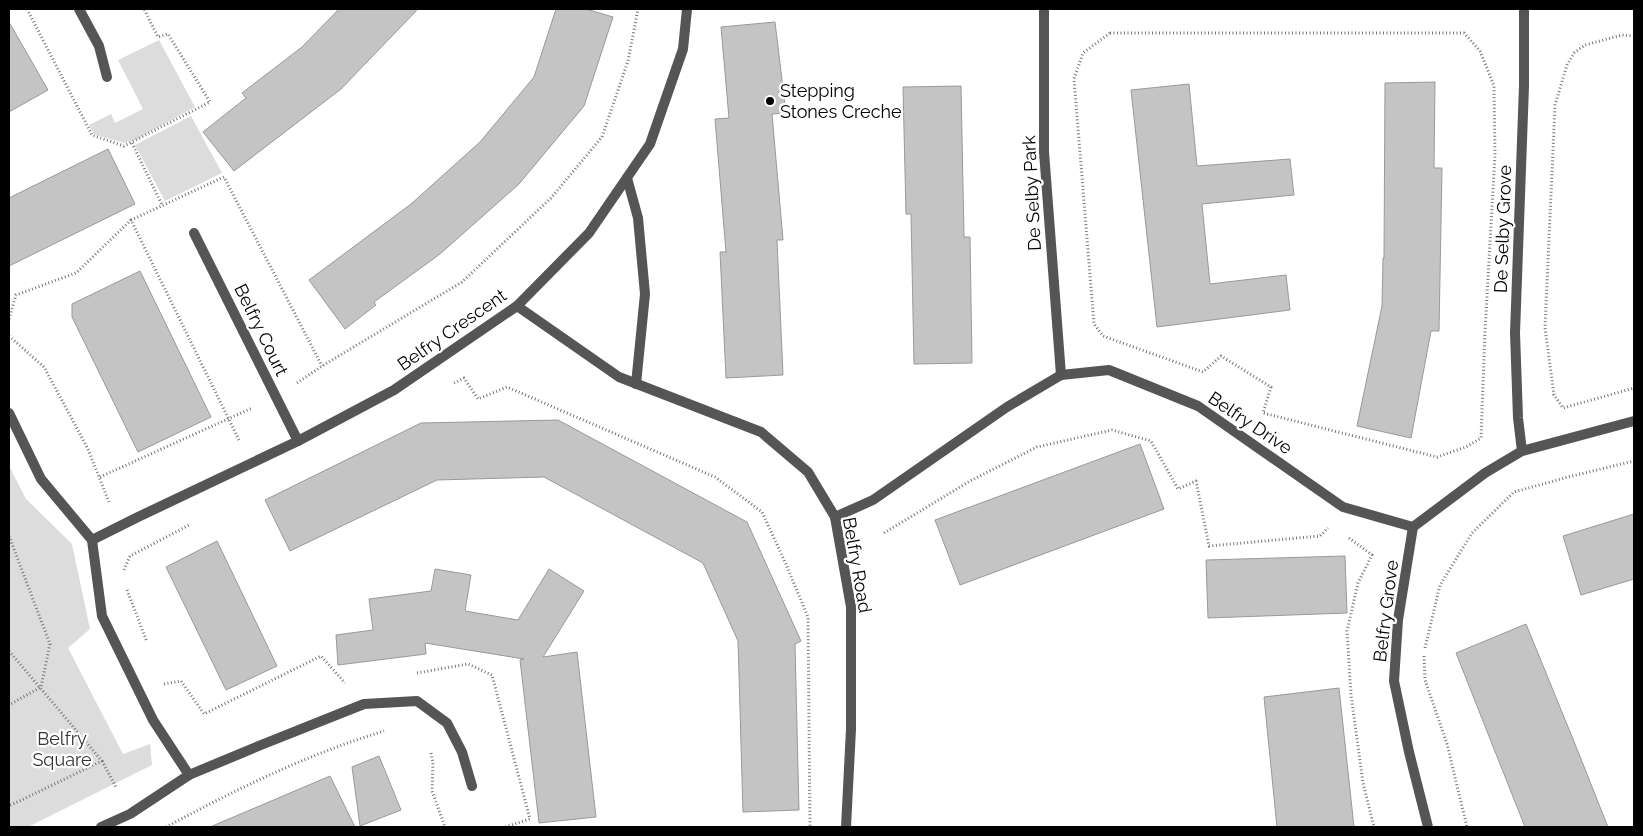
<svg xmlns="http://www.w3.org/2000/svg" width="1643" height="836" font-family="Raleway,sans-serif">
<style>
.green{fill:#dcdcdc}
.building{fill:#c4c4c4;stroke:#999}
.lines{fill:none;stroke-linecap:round;stroke-linejoin:round}
.path{stroke:#777;stroke-width:3;stroke-dasharray:1 2.5;stroke-linecap:butt}
.minor{stroke:#555;stroke-width:10}
.poi-dot{fill:#000;stroke:#fff;stroke-width:2}
.labels{text-anchor:middle;stroke-width:4.5;stroke-linejoin:round;paint-order:stroke}
.poi-label{font-size:18px;fill:#000;stroke:#fff;text-anchor:start}
.street-label{font-size:18px;fill:#000;stroke:#fff}
.park-label{font-size:18px;fill:#333;stroke:#fff}
</style>
<rect width="100%" height="100%" fill="#fff"/>
<g class="green">
<path d="M159 40 195 107 133 141 124 143 94 134 89 125 111 114 115 123 143 109 118 60Z"/>
<path d="M191 116 222 173 165 201 135 145Z"/>
<path d="M9 466 26 499 72 544 90 629 68 648 123 754 150 744 152 765 28 827H9Z"/>
</g>
<g class="building">
<path d="M339 9H418L341 89 234 171 203 132 246 98 242 93 302 47Z"/>
<path d="M556 9H586L613 17 584 106 519 184 440 254 374 302 376 305 345 329 309 280 411 204 480 142 534 77Z"/>
<path d="M9 22 48 90 9 112Z"/>
<path d="M775 22 786 113 772 114 783 240H777L783 375 726 378 720 252H726L715 119 729 118 721 27Z"/>
<path d="M1435 82 1434 168H1442L1439 331H1431L1411 438 1357 426 1382 306 1383 258H1384L1385 83Z"/>
<path d="M1189 84 1197 166 1290 159 1294 195 1202 204 1210 284 1286 275 1290 310 1157 327 1131 90Z"/>
<path d="M961 86 964 237H970L972 363 914 364 911 214H906L903 87Z"/>
<path d="M108 149 135 204 9 266V198Z"/>
<path d="M140 271 211 417 138 452 72 317V304Z"/>
<path d="M558 420 747 522 801 641 795 644 799 810 743 812 738 641 703 563 544 477 437 480 290 551 265 500 421 423Z"/>
<path d="M1140 444 1164 509 960 585 935 520Z"/>
<path d="M1634 514V579L1581 595 1563 536Z"/>
<path d="M217 541 277 666 226 690 166 567Z"/>
<path d="M1345 556 1347 613 1208 618 1206 560Z"/>
<path d="M435 569 471 575 465 611 518 620 549 569 584 591 543 657 577 652 596 817 539 823 520 660 524 659 425 643 426 654 338 665 336 635 373 630 369 599 431 591Z"/>
<path d="M1526 624 1575 744 1608 827H1525L1456 653Z"/>
<path d="M1339 688 1354 827H1277L1264 697Z"/>
<path d="M379 756 401 810 360 826 352 767Z"/>
<path d="M330 776 355 827H210Z"/>
</g>
<g class="lines">
<g class="path">
<path d="M27 9 92 135 124 146 210 102 168 34 158 37 144 9"/>
<path d="M1110 33H1464L1480 51 1494 86 1495 155 1485 331 1481 438 1466 447 1437 457 1263 413 1271 387 1221 356 1203 372 1103 336 1094 324 1074 79 1083 53Z"/>
<path d="M1634 36 1622 35 1585 45 1574 53 1567 65 1555 105 1545 328 1554 395 1563 408 1634 388"/>
<path d="M132 143 162 205"/>
<path d="M9 319 16 295 76 273 131 220"/>
<path d="M9 336 44 367 88 449 109 502"/>
<path d="M297 383 322 366 462 282 551 198 602 137 628 61 638 9"/>
<path d="M454 383 464 378 478 399 507 387 715 477 762 512 785 562 808 617 810 827"/>
<path d="M239 440 131 220 224 177 322 366"/>
<path d="M100 477 252 408"/>
<path d="M884 533 970 481 1037 447 1112 430 1151 441 1178 489 1196 481 1209 546 1320 536 1328 528"/>
<path d="M9 536 50 644 41 687 9 705"/>
<path d="M1349 538 1372 555 1358 583 1347 631 1351 695 1363 783 1374 827"/>
<path d="M124 570 130 556 191 524"/>
<path d="M127 590 147 642"/>
<path d="M1425 648 1440 585 1472 533 1514 492 1568 477 1634 461"/>
<path d="M9 651 102 761 9 806"/>
<path d="M1424 656 1425 680 1447 744 1467 827"/>
<path d="M417 673 468 664 492 675 530 819 505 827"/>
<path d="M164 684 181 681 204 714 321 656 345 683"/>
<path d="M431 753 433 763 432 791 445 827"/>
<path d="M102 761 116 787"/>
<path d="M166 827C235 790 308 754 384 731"/>
</g>
<g class="minor">
<path d="M79 9 99 46 107 77"/>
<path d="M1044 9V152L1061 375"/>
<path d="M627 178 638 218 645 294 636 384"/>
<path d="M194 233 298 441"/>
<path d="M517 306 619 377 761 432 808 472 835 517 851 607V729L846 827"/>
<path d="M9 413 41 479 92 540 102 616 153 720 189 775"/>
<path d="M1522 451 1518 418 1515 333 1524 86V9"/>
<path d="M835 517 873 500 1007 407 1061 375 1109 370 1198 406 1343 507 1413 527"/>
<path d="M92 540 138 517 298 441 394 390 517 306 589 233 650 144 683 49 687 9"/>
<path d="M101 827 130 814 189 775 261 745 364 704 417 701 447 723 462 752 472 786"/>
<path d="M1428 827 1409 752 1394 681 1398 620 1413 527 1485 473 1522 451 1634 421"/>
</g>
</g>
<circle class="poi-dot" cx="770" cy="101" r="5"/>
<g class="labels">
<g class="poi-label">
<text x="780" y="97">Stepping<tspan x="780" dy="21">Stones Creche</tspan></text>
</g>
<g class="street-label">
<text transform="translate(1032 193) rotate(-93)" y="6">De Selby Park</text>
<text transform="translate(1503 229) rotate(-88)" y="6">De Selby Grove</text>
<text transform="translate(261 330) rotate(64)" y="6">Belfry Court</text>
<text transform="translate(452 330) rotate(-35)" y="6">Belfry Crescent</text>
<text transform="translate(1250 423) rotate(34)" y="6">Belfry Drive</text>
<text transform="translate(857 565) rotate(80)" y="6">Belfry Road</text>
<text transform="translate(1386 611) rotate(-83)" y="6">Belfry Grove</text>
</g>
<g class="park-label">
<text x="62" y="745">Belfry<tspan x="62" dy="21">Square</tspan></text>
</g>
</g>
<rect width="1643" height="836" fill="none" stroke="#000000" stroke-width="20"/>
</svg>
